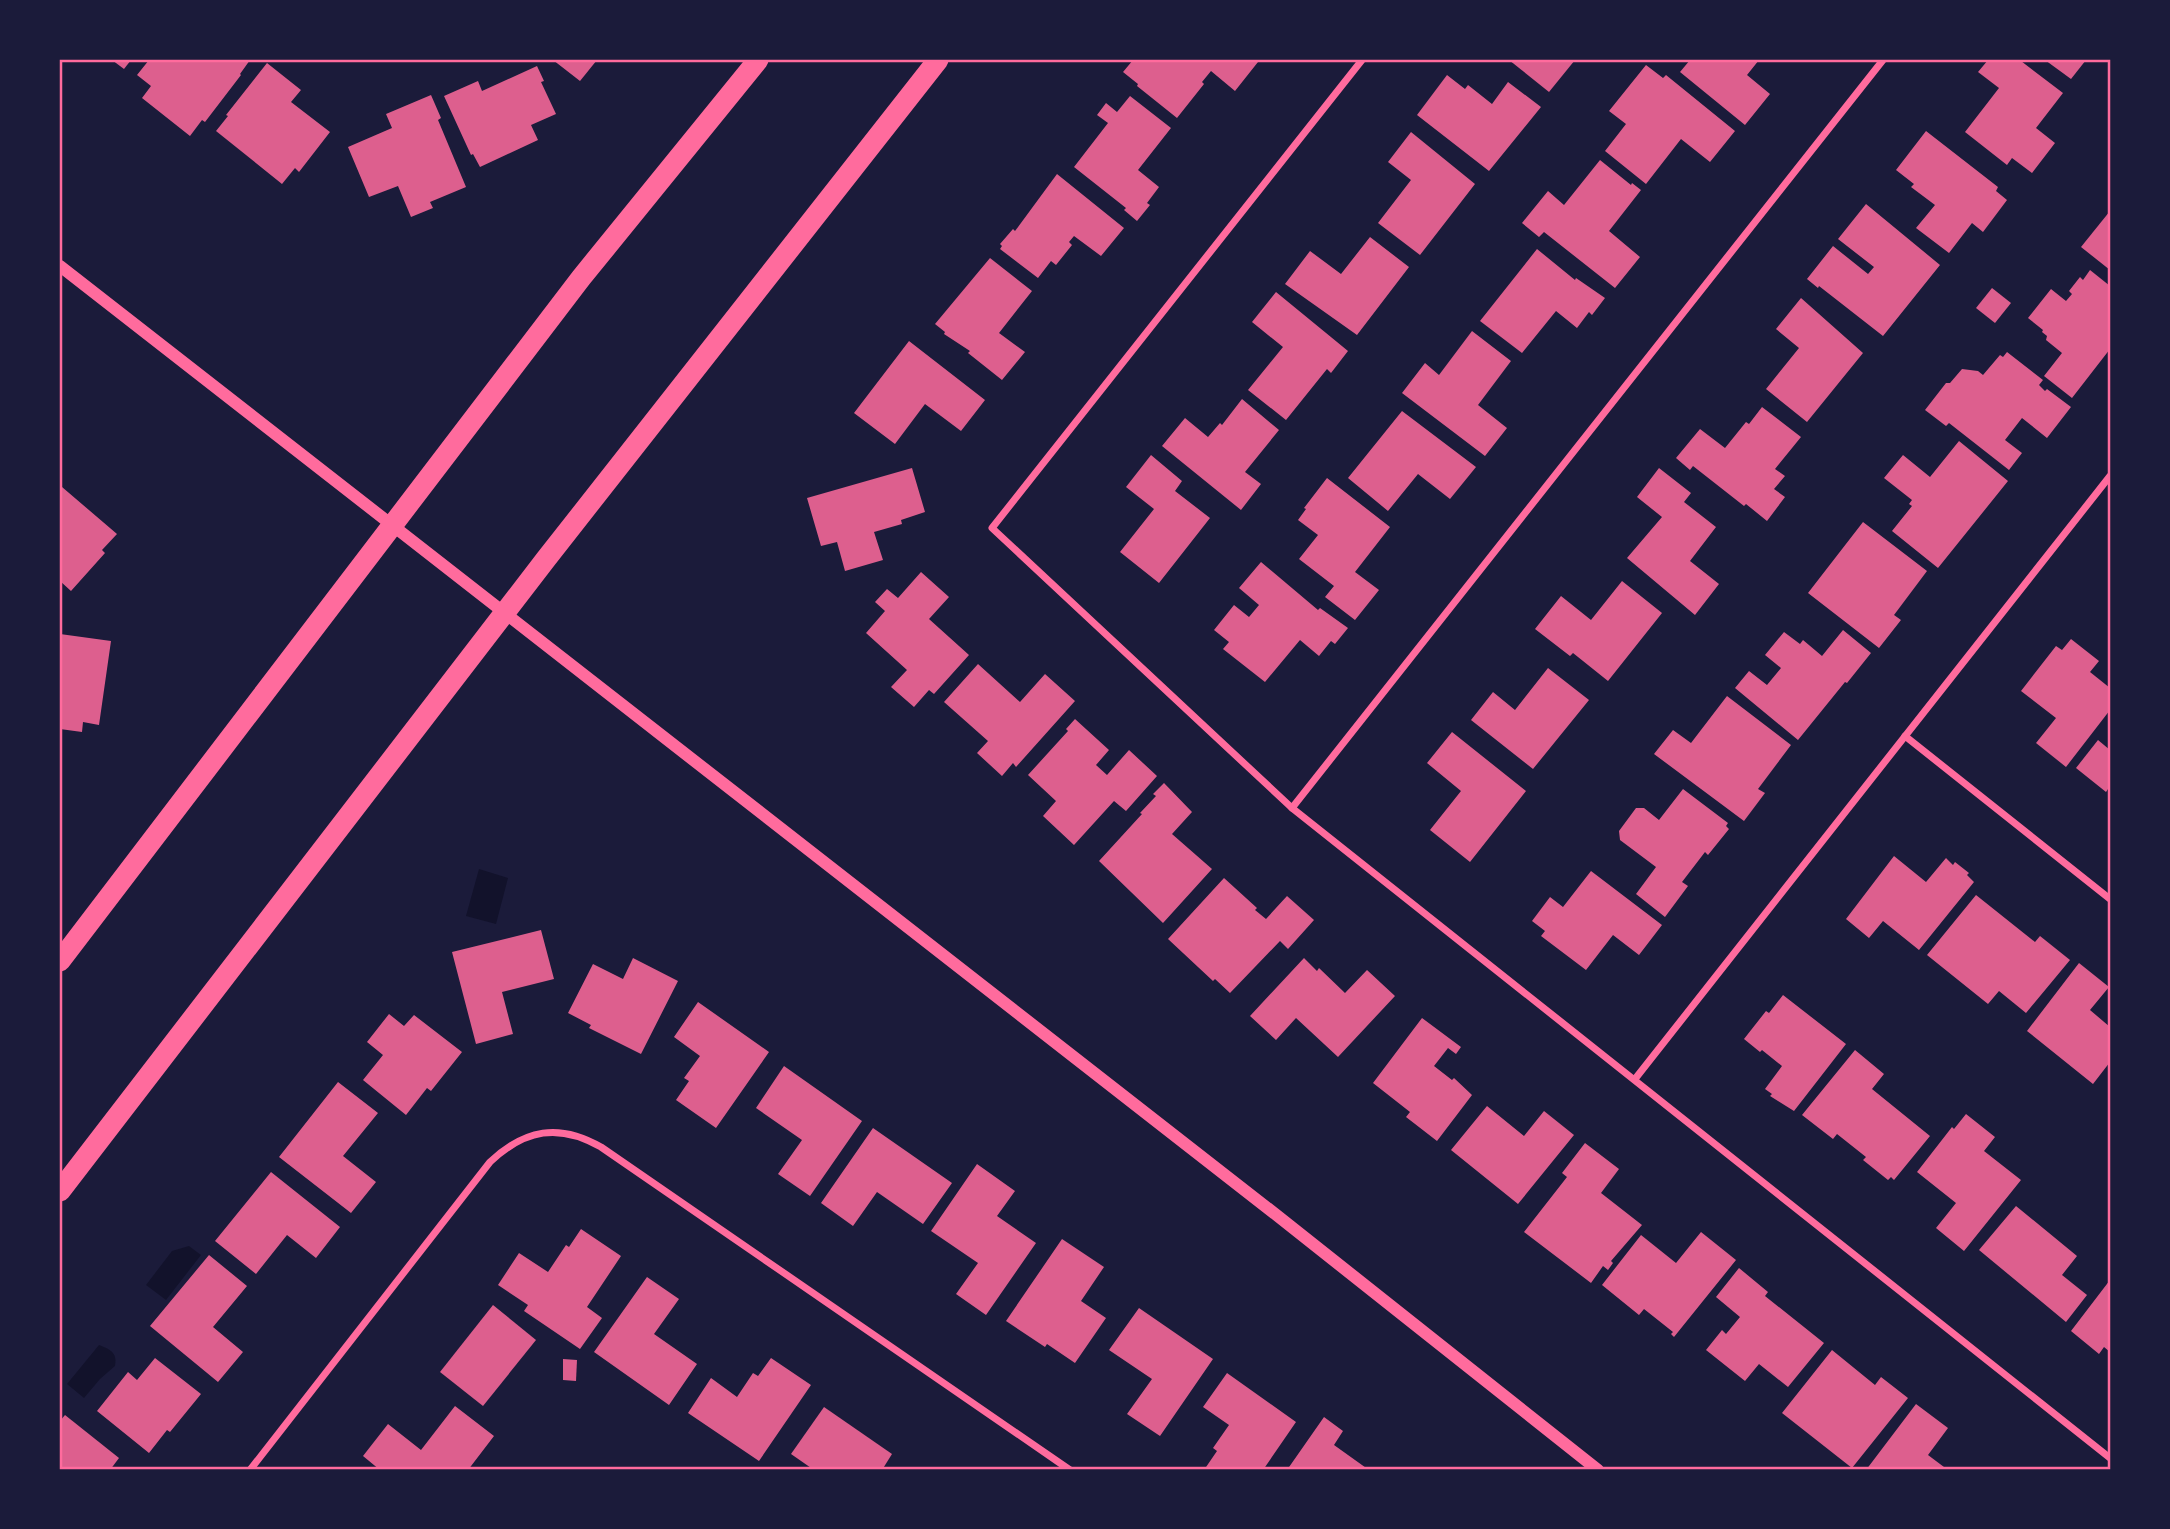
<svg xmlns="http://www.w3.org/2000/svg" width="2170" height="1529" font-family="Barlow,sans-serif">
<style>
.water{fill:#12122b}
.building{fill:#dd5f8e}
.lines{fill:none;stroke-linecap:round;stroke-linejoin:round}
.minor{stroke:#ff6b9d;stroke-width:7}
.tertiary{stroke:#ff6b9d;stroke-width:12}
.motorway{stroke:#ff6b9d;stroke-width:21}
.neatline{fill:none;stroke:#ff6b9d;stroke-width:2.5}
</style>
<rect width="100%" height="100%" fill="#1b1b3a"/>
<g class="water">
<path d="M479 869 508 878 496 924 466 916Z"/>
<path d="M189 1246 201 1255 166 1300 146 1285 172 1251Z"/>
<path d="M99 1345C109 1349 118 1352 115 1366L100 1379 84 1398 67 1384Z"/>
</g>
<g class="building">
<path d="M112 60H131L124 69Z"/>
<path d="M149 60H250L240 74 241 75 205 122 202 120 190 136 142 98 151 86 137 75Z"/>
<path d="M553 60H597L580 81Z"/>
<path d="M1133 60H1256L1258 62 1235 91 1211 71 1202 82 1204 84 1177 118 1137 86 1138 84 1123 72Z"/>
<path d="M1509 60H1575L1549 92Z"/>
<path d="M1690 60H1759L1747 75 1770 94 1745 125 1680 72Z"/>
<path d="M1988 60H2023L2021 61 2063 93 2036 128 2055 143 2032 173 2012 158 2007 165 1965 132 1999 88 1978 72Z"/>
<path d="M2045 60H2086L2071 79Z"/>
<path d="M267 63 301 90 291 102 330 132 299 172 295 168 282 184 216 131 228 116 226 115Z"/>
<path d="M1646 65 1663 78 1666 75 1735 131 1710 162 1681 139 1646 184 1605 151 1626 124 1609 111Z"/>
<path d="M537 66 544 81 541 82 556 114 531 125 538 140 480 167 473 154 471 155 444 96 478 81 482 91Z"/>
<path d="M1447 75 1465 89 1468 85 1492 104 1508 82 1541 107 1489 171 1417 115Z"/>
<path d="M431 95 441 118 438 120 466 187 430 202 433 208 411 217 398 186 369 197 348 147 392 128 386 114Z"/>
<path d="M1130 96 1171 128 1138 170 1159 187 1147 203 1150 205 1137 221 1124 210 1126 208 1074 167 1108 123 1097 115 1106 103 1117 112Z"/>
<path d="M1926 131 1998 187 1996 191 2007 200 1983 232 1972 223 1949 253 1916 228 1935 205 1911 187 1914 184 1896 170Z"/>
<path d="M1411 132 1475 184 1420 255 1378 223 1411 180 1388 162Z"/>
<path d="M1600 160 1631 185 1632 183 1641 190 1609 231 1640 257 1615 288 1544 232 1539 237 1522 223 1548 191 1564 205Z"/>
<path d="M1057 174 1124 228 1101 256 1074 236 1069 242 1072 245 1056 265 1051 261 1038 278 1000 249 1002 246 1000 244 1013 229 1015 231Z"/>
<path d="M1866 204 1940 265 1883 336 1819 286 1818 288 1807 279 1833 246 1868 274 1874 267 1838 239Z"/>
<path d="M2110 211V270L2081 247Z"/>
<path d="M1370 237 1409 267 1357 335 1285 284 1310 251 1341 274Z"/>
<path d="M1537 249 1575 280 1576 278 1605 298 1592 315 1589 312 1577 328 1556 311 1522 353 1480 321Z"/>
<path d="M990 258 1032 291 999 333 1025 352 1002 380 968 353 970 351 944 334 945 332 935 324Z"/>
<path d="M2090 270 2110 286V349L2072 398 2044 376 2062 353 2046 340 2047 336 2042 332 2043 330 2028 318 2051 289 2066 301 2072 294 2069 291 2080 277 2083 280Z"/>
<path d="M1992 288 2011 303 1995 323 1976 308Z"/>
<path d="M1276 292 1348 351 1331 373 1327 369 1286 420 1248 390 1283 347 1252 322Z"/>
<path d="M1801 298 1863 353 1807 422 1766 389 1799 348 1776 329Z"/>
<path d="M1472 331 1511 361 1478 405 1507 428 1485 456 1402 393 1425 363 1439 375Z"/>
<path d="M909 341 985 400 961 431 925 404 895 444 854 413Z"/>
<path d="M2007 352 2043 380 2039 385 2045 391 2047 389 2071 407 2047 438 2022 418 2005 440 2022 453 2009 470 1949 423 1946 426 1925 410 1946 383H1950L1962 369 1978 371 1983 375 2000 355 2003 357Z"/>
<path d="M1242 399 1279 430 1245 472 1261 484 1241 510 1162 446 1185 418 1208 437 1220 423 1222 425Z"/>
<path d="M1762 407 1801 437 1775 469 1785 476 1774 489 1785 497 1767 521 1746 504 1744 506 1693 466 1690 470 1676 458 1700 429 1725 448 1746 422 1749 424Z"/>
<path d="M1402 411 1476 467 1450 499 1418 474 1388 511 1348 478Z"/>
<path d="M1959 441 2008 481 1938 568 1892 531 1912 506 1909 504 1912 500 1884 478 1903 455 1930 477Z"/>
<path d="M1151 455 1182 481 1175 491 1210 518 1159 583 1120 552 1154 509 1126 487Z"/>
<path d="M912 468 925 512 901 520 902 524 874 532 883 560 845 571 837 542 821 546 807 498Z"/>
<path d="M1659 468 1691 493 1684 502 1716 527 1690 561 1719 584 1695 615 1627 558 1662 517 1637 497Z"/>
<path d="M1327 478 1390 527 1355 572 1379 590 1355 620 1325 597 1334 586 1299 559 1318 535 1298 520 1306 509 1304 508Z"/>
<path d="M62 487 117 534 102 550 105 553 71 591 60 581V489Z"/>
<path d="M1863 522 1927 571 1894 615 1901 620 1879 648 1808 593Z"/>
<path d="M1261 562 1318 610 1320 608 1348 628 1335 644 1331 641 1319 656 1300 640 1265 682 1223 649 1229 642 1214 630 1234 605 1249 617 1259 605 1239 588Z"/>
<path d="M921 572 949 597 929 619 969 655 934 694 929 690 914 707 891 687 907 670 866 633 885 611 875 602 887 589 898 598Z"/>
<path d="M1622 581 1662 613 1608 681 1573 653 1570 656 1535 629 1561 596 1591 620Z"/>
<path d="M1843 630 1871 653 1847 683 1845 682 1798 740 1735 688 1749 671 1767 685 1781 668 1765 655 1784 632 1800 644 1803 640 1822 656Z"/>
<path d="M60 634 111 641 99 725 83 722 82 732 60 729Z"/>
<path d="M2071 639 2099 661 2090 672 2110 688V710L2066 767 2036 743 2056 718 2021 691 2056 646 2062 650Z"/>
<path d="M978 664 1020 702 1045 674 1075 701 1016 767 1013 763 1002 776 977 753 988 741 944 702Z"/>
<path d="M1548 668 1589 700 1533 769 1471 720 1493 692 1515 710Z"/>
<path d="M1727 696 1791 745 1758 789 1765 793 1744 821 1654 754 1673 730 1691 743Z"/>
<path d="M1075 719 1109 750 1096 765 1107 775 1129 750 1157 776 1126 811 1114 801 1074 845 1043 816 1056 801 1028 775 1068 731 1066 729Z"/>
<path d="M1452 732 1526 791 1470 862 1430 830 1461 791 1427 763Z"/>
<path d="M2098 740 2110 750V786L2106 792 2076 768Z"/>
<path d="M1164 783 1192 812 1172 834 1212 869 1163 923 1099 861 1142 814 1140 813 1156 796 1153 794Z"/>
<path d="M1683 789 1728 823 1726 826 1729 829 1708 855 1705 852 1682 882 1688 886 1665 917 1636 894 1656 867 1620 840 1619 831 1636 808H1644L1659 820Z"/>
<path d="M1894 856 1926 882 1946 858 1953 865 1955 862 1969 873 1967 875 1974 882 1919 950 1883 921 1869 938 1846 919Z"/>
<path d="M1591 871 1662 925 1639 955 1613 935 1586 970 1541 936 1545 931 1532 921 1550 897 1563 907Z"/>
<path d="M1224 878 1257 908 1255 910 1266 919 1287 896 1314 920 1288 949 1280 941 1230 993 1215 979 1213 981 1168 939Z"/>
<path d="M1976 895 2035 942 2040 936 2070 960 2026 1013 1999 991 1988 1004 1927 955Z"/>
<path d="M541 930 554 979 502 992 513 1034 476 1044 452 952Z"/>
<path d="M633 958 678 981 641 1054 589 1028 591 1025 568 1013 593 964 623 979Z"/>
<path d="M1304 958 1317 971 1319 968 1345 993 1367 970 1395 996 1338 1057 1296 1018 1276 1040 1250 1016Z"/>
<path d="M2079 963 2109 987 2090 1010 2110 1027V1062L2093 1084 2027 1031Z"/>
<path d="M1783 995 1846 1044 1794 1111 1770 1096 1772 1094 1765 1089 1782 1066 1762 1050 1760 1052 1744 1039 1766 1011 1769 1013Z"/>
<path d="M698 1002 769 1052 716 1128 676 1100 689 1081 684 1078 700 1056 674 1037Z"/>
<path d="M389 1014 404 1026 414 1015 462 1052 431 1091 427 1088 406 1115 363 1080 383 1055 367 1042Z"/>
<path d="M1422 1018 1461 1047 1456 1054 1448 1048 1434 1066 1452 1080 1454 1078 1472 1095 1437 1141 1406 1117 1410 1112 1373 1083Z"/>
<path d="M1855 1050 1884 1074 1872 1089 1930 1136 1894 1180 1891 1177 1888 1180 1863 1160 1866 1157 1837 1134 1833 1139 1802 1115Z"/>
<path d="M784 1066 862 1121 810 1196 778 1174 802 1140 756 1108Z"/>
<path d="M338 1082 378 1113 343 1156 376 1182 351 1213 279 1157Z"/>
<path d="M1487 1106 1524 1136 1544 1111 1574 1135 1518 1204 1451 1150Z"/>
<path d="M1966 1114 1995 1137 1984 1151 2021 1180 1964 1251 1936 1228 1956 1203 1917 1172 1952 1127 1954 1129Z"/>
<path d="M873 1128 952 1183 923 1224 877 1192 853 1226 821 1203Z"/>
<path d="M1585 1143 1619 1169 1601 1193 1642 1225 1611 1261 1613 1263 1608 1270 1603 1266 1591 1283 1524 1232 1567 1177 1562 1173Z"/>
<path d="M977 1164 1015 1191 997 1216 1036 1243 986 1315 956 1294 978 1263 931 1231Z"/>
<path d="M271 1172 340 1227 316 1258 287 1235 256 1274 215 1241Z"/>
<path d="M2016 1206 2077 1256 2062 1275 2087 1295 2066 1322 1979 1250Z"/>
<path d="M581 1229 621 1256 587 1307 602 1318 580 1349 524 1311 528 1305 498 1285 519 1253 548 1272 566 1245 569 1247Z"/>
<path d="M1701 1232 1736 1260 1674 1337 1671 1334 1673 1332 1644 1309 1639 1315 1602 1285 1641 1235 1676 1263Z"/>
<path d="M1062 1239 1104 1267 1081 1301 1106 1318 1075 1363 1047 1344 1045 1347 1006 1321Z"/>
<path d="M209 1255 247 1286 213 1327 243 1352 218 1382 150 1326Z"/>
<path d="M1739 1268 1768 1292 1765 1296 1824 1343 1788 1387 1759 1364 1745 1381 1706 1350 1722 1330 1726 1334 1740 1317 1716 1297Z"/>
<path d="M647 1277 679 1299 654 1334 697 1364 669 1405 594 1352Z"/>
<path d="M2110 1280V1352L2104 1347 2099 1354 2071 1331Z"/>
<path d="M493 1305 536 1340 483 1406 440 1372Z"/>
<path d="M1139 1308 1213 1359 1160 1436 1127 1414 1152 1379 1109 1350Z"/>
<path d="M1832 1350 1875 1385 1881 1377 1908 1398 1852 1468 1782 1413Z"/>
<path d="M155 1358 201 1394 170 1432 167 1430 149 1453 97 1411 128 1372 137 1380Z"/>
<path d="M771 1358 811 1385 759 1461 688 1413 711 1378 737 1397 753 1373 758 1376Z"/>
<path d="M563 1359 577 1360 576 1381 563 1380Z"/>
<path d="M1227 1373 1296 1422 1263 1470H1204L1217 1451 1213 1448 1229 1425 1203 1407Z"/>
<path d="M1916 1404 1948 1428 1928 1455 1948 1470H1866Z"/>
<path d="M455 1406 494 1436 468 1470H380L363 1456 388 1424 421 1450Z"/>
<path d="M824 1407 892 1454 882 1470H814L791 1454Z"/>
<path d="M65 1415 119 1458 110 1470H60V1421Z"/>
<path d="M1324 1417 1343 1431 1334 1445 1369 1470H1287Z"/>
</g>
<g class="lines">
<g class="minor">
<path d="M1362 60 992 528 1292 808 2110 1458"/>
<path d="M1905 736 2110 899"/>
<path d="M1292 808 1883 60"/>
<path d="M1635 1079 2110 476"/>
<path d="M250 1470 490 1162C525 1129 559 1123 601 1147L1070 1470"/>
</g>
<path class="tertiary" d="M60 266 1279 1217 1598 1470"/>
<g class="motorway">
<path d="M60 961 581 278 758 60"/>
<path d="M60 1191 546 559 938 60"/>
</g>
</g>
<rect width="2170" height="1529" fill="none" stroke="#1b1b3a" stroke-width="122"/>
<rect x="61" y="61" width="2048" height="1407" class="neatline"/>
</svg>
